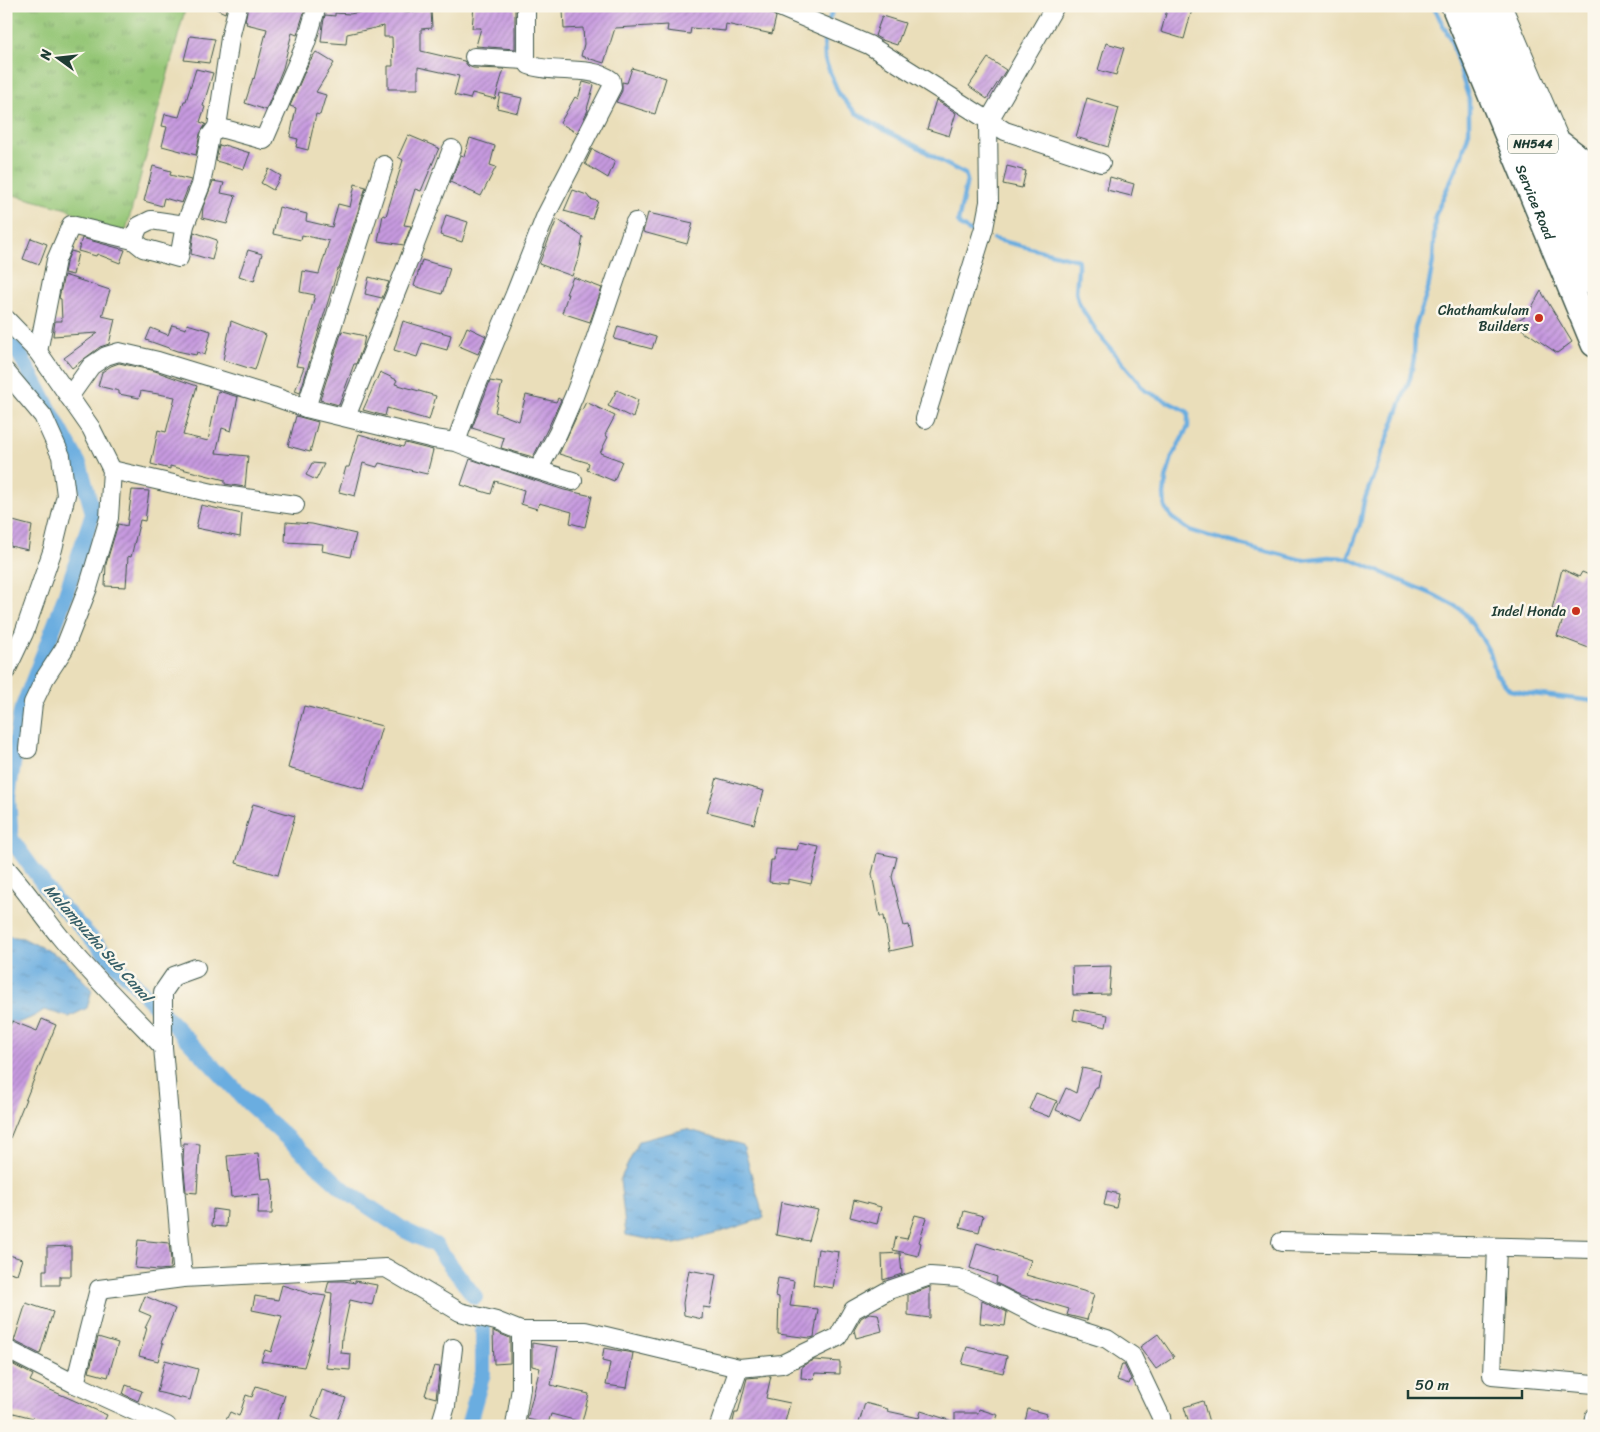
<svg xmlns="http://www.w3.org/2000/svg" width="1600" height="1432" font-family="Sriracha,sans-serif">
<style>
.grass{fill:url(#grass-tufts);stroke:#5a8255}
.water{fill:url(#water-ripples);stroke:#45758a}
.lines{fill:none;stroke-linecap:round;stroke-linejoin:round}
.stream{stroke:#6bade0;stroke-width:4.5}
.canal{stroke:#6bade0;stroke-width:16}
.building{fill:url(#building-hatch)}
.street-casing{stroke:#3d5548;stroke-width:20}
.secondary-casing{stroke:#3d5548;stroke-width:28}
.highway-casing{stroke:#3d5548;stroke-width:30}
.street{stroke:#fff;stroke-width:18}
.secondary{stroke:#fff;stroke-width:25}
.highway{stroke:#fff;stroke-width:28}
.poi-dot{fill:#c8321e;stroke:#fbf7ec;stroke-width:2}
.labels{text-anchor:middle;stroke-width:5;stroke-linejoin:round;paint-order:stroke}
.shield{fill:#fbf7ec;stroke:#61756b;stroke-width:1}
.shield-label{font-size:12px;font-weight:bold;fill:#1f3d34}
.street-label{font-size:14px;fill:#1f3d34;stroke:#fbf7ec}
.poi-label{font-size:14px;fill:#1f3d34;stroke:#fbf7ec;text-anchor:end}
.water-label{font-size:15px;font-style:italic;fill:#365f68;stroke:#fbf7ec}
</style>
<defs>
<pattern id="grass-tufts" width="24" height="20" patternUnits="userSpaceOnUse" patternTransform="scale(1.25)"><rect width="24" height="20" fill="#94c676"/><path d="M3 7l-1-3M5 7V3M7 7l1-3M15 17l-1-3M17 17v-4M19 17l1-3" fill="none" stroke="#78a262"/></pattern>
<pattern id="water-ripples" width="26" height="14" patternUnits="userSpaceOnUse" patternTransform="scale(1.25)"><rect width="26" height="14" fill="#6bade0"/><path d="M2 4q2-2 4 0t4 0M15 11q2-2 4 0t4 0" fill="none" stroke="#578eb6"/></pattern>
<pattern id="building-hatch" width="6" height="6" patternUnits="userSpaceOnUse" patternTransform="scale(1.25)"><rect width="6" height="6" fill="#c79ae0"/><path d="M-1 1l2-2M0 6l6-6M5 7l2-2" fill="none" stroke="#a17fb6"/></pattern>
</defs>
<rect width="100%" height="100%" fill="#fbf7ec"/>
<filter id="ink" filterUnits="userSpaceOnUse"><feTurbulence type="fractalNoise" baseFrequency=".02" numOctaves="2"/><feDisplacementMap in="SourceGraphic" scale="10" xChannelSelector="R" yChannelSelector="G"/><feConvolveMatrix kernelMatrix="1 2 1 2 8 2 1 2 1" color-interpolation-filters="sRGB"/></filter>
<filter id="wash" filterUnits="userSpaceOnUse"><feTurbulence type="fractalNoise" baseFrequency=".0096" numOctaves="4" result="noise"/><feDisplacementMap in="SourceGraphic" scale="20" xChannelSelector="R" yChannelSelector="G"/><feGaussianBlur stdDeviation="1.12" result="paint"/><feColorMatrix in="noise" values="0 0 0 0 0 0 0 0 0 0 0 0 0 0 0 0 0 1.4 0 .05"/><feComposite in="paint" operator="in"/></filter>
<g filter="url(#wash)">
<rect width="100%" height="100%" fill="#eadeba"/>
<path class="grass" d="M6 6H186L124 238 67 209 6 193Z"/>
<g class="water">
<path d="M6 936 23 938 64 959 92 990 87 1008 69 1017 44 1010C31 1019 21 1023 6 1024Z"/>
<path d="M686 1129 743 1145 764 1218 715 1234 675 1244 626 1235 620 1180 639 1141Z"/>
</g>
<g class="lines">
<g class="stream">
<path d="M829 20 834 6"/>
<path d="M824 40 825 60 839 94 855 112 880 128 920 148 944 163 965 174 967 180 958 222 961 226 977 235"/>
<path d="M994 239 1078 260V269L1076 292 1079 304 1099 335 1146 391 1188 412V427L1172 457 1166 479 1164 495 1165 507 1172 518 1189 530 1208 536 1302 560 1328 557 1348 558 1434 595 1462 610 1481 637 1490 653 1496 674 1510 690 1524 693 1594 701"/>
<path d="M1348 558 1360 524 1364 501 1410 378 1414 358 1415 328 1428 289 1433 261 1435 216 1445 193 1460 161 1469 132V99L1451 40 1433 6"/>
</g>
<g class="canal">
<path d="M6 341 20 355 80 466 93 513 60 611 21 712 8 797 11 839 55 900 248 1103 347 1192 404 1230 435 1245 475 1297"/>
<path d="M468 1426 483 1373V1327"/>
</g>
</g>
<g id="blocks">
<g class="building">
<path d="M210 6H227L225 13Z"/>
<path d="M248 6H306L297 35 292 33 283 68 266 110 245 103 253 78 254 79 267 29 246 24 247 22 245 21Z"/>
<path d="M388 6H404V12L431 10 432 28 421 29V51L464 61 468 66 473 68 504 69 495 99 472 93 470 99 454 95 459 76 418 67V89H388V66H393L392 37H384V26L347 34 346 44 321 42 323 24 325 15 335 16V13L350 14Z"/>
<path d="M474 6H515V49L476 46 481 28H472Z"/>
<path d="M581 6H748L768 10 776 17 772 34 726 24 725 31 691 28 690 34 667 31 668 25 615 28 604 63 581 56 584 44 583 28 564 29 563 10 582 9Z"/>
<path d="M1168 6H1193L1184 39 1161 32Z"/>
<path d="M882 16 905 23 897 45 882 40 875 36Z"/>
<path d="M190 36 215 39 209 63 184 60Z"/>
<path d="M1106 43 1124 48 1116 75 1098 70Z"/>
<path d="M316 52 334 63 316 92 326 95 320 115 316 114 308 150 296 147 298 139 290 137 296 108 290 106 309 62Z"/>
<path d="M988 58 1006 70 987 99 969 86Z"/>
<path d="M632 68 666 78 655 114 616 102 622 91V82L627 83Z"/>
<path d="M196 69 213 73 203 106 205 107 200 122 206 124 200 134 196 155 162 146 167 127 162 126 165 114 179 117 184 101H186Z"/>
<path d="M583 82 594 85 587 109 588 110 577 133 560 123 575 97 578 99Z"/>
<path d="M500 93 522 98 518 113 497 108Z"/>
<path d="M1087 98 1119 108 1108 147 1076 137Z"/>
<path d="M936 100 956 113 949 136 927 129Z"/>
<path d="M408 135 439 148 421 191 415 189 404 225 411 226 404 245 378 241 383 215 386 216 403 160 398 157Z"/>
<path d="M470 138 495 146 490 165 496 167 481 196 450 182 461 155 464 156Z"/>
<path d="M219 145 223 146 224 145 250 153 244 169 216 161Z"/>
<path d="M592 149 615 161 608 178 585 164Z"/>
<path d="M153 166 171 171 170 175 191 180 182 203 164 198 162 206 144 201Z"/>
<path d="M1007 166 1026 171 1022 188 1003 184Z"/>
<path d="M269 169 281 176 273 190 261 183Z"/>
<path d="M1110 177 1134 184 1131 196 1107 190Z"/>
<path d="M213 181 224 183 221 193 236 196 227 224 202 218 203 207Z"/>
<path d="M355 184 366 187 339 269H338L300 393 295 391 304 367 296 366 315 295 300 292 303 271 319 274 329 241 302 235 301 240 273 234 279 207 307 214 306 221 332 227 338 204 350 207Z"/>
<path d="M573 190 587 195 590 199 598 201 592 219 564 211Z"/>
<path d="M648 213 693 223 687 244 643 232Z"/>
<path d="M446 215 468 222 462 242 440 235Z"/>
<path d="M557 219 583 237 579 257 572 276 539 264Z"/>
<path d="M194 232 217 240 212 260 191 254Z"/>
<path d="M31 238 47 244 39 265 23 259Z"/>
<path d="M82 238 125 250 120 263 97 254 96 256 78 251Z"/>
<path d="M248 250 262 254 254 281 239 276Z"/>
<path d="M71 251 78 253 73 275 64 273 66 263Z"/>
<path d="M422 260 450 268 442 294 414 286Z"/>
<path d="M64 275 110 290 102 316 115 319 109 344 100 347 72 368 64 358 98 333 53 336 55 321H62L61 299 59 298Z"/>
<path d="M369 277 389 282 382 298 365 294Z"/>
<path d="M573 277 602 288 590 322 562 313 568 294H566Z"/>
<path d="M1541 291 1572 342 1557 353 1513 323 1528 314Z"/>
<path d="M231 321 266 335 255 370 223 360Z"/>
<path d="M403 321 451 335 447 350 422 343 417 357 394 350Z"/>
<path d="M187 324 211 331 205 355 197 352 196 355 177 351 146 340 151 328 168 335 172 325 186 329Z"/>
<path d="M618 326 656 337 652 349 614 339Z"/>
<path d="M467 327 486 336 478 354 459 346Z"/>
<path d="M342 331 365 336 363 346 356 364H354L339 405 320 400Z"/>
<path d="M119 363 155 371 197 386 183 435 208 441 218 391 238 397 231 431 222 428 216 453 248 456 245 487 225 484V480L170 466V469L151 464 158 430 166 432 175 397 141 391 139 398 119 394V391L98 386 102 372 111 366Z"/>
<path d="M380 372 397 380 395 384 436 396 429 420 387 408 385 416 363 410Z"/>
<path d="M490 381 502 383 495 412 519 421 526 395 556 402 558 398 561 400 548 428 533 457 501 448 504 438 472 428Z"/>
<path d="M617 390 638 400 633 418 608 406Z"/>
<path d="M586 402 615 416 605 435 608 437 600 453 622 461 614 481 587 470 589 463 559 454 580 409 582 410Z"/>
<path d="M296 416 318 422 310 452 288 446Z"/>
<path d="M359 434 403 447 405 443 433 450 427 474 379 463 377 467 363 463 355 496 339 492 346 467H349Z"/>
<path d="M470 459 564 490 592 496 585 527 570 523 572 512 539 503 537 509 521 504 524 490 495 481 491 494 461 485Z"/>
<path d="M312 463 324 464 316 480 306 475Z"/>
<path d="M132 490 149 491 145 521 140 520 131 557 128 556 126 587 105 586 106 564 118 524 127 526Z"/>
<path d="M201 505 242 514 240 537 196 528Z"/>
<path d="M13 521 32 526 28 550 10 546Z"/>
<path d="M286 522 312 524 356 534 350 557 322 551 323 544 285 542Z"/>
<path d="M1562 569 1579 577 1582 572 1594 577V650L1557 636 1565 614 1552 609Z"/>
<path d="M304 706 382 726 364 789 288 768Z"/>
<path d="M717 778 764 791 754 824 707 812Z"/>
<path d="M253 804 295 816 278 875 236 863Z"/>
<path d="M799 843 819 847 811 884 788 879V884L769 882 771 860H774L775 848 797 850Z"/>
<path d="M877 853 897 857 892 877 904 926 909 925 913 946 890 951 884 916H880L872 874Z"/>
<path d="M1111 966 1109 994 1073 995 1072 967Z"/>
<path d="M1075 1009 1108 1015 1106 1027 1073 1020Z"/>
<path d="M42 1019 56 1025 6 1148V1034L12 1021 37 1031Z"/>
<path d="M1082 1068 1101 1072 1098 1087H1096L1080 1121 1056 1110 1066 1088 1076 1093Z"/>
<path d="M1036 1093 1057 1101 1050 1117 1029 1109Z"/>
<path d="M184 1143 200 1144 197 1193 186 1192 183 1160Z"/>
<path d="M258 1153 261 1179 271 1178 273 1189 272 1214H258L259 1194 231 1197 227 1156Z"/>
<path d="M1107 1191 1119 1194 1116 1208 1104 1205Z"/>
<path d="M854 1200 881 1207 877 1224 850 1217Z"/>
<path d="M781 1202 818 1210 809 1241 776 1235Z"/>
<path d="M213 1209 227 1211 226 1227 212 1226Z"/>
<path d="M964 1211 983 1216 979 1232 960 1227Z"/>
<path d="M915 1215 927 1218 919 1242 921 1243 918 1256 893 1250 896 1237 907 1239Z"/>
<path d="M138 1240 169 1243 171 1260 170 1269 159 1270 135 1268Z"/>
<path d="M977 1243 1031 1260 1026 1275 1094 1294 1087 1320 1067 1315 1069 1309 1018 1294 996 1283 997 1277 970 1268Z"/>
<path d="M71 1246V1276H60V1285H43V1270H47V1247Z"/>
<path d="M818 1249 839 1252 833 1288 813 1285Z"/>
<path d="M900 1253 902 1274 883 1280 882 1254Z"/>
<path d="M6 1254 22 1259 17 1274 6 1271Z"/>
<path d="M689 1270 716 1275 710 1308 703 1307 702 1319 684 1315 683 1303Z"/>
<path d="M778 1278 794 1281 790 1306 818 1309 814 1337 810 1338 778 1334 779 1297 775 1296Z"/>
<path d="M329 1281H344L355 1283V1281L377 1285 372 1305 350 1300 342 1337 341 1353 351 1354 350 1370 326 1368 332 1293 326 1292Z"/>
<path d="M282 1285 311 1294 326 1296 304 1367 261 1361 265 1350 271 1352 282 1316 252 1310 255 1296 278 1300Z"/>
<path d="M930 1287V1318L908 1315V1295Z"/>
<path d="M145 1296 175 1309 161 1343 163 1344 158 1361 139 1356 147 1328H145L151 1316 139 1311Z"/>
<path d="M982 1300 1007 1312 1005 1326 980 1323Z"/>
<path d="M26 1303 53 1312 40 1354 14 1341Z"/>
<path d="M869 1313 878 1314 882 1331 856 1338 854 1330 861 1318Z"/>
<path d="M493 1331 510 1338V1363L494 1364Z"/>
<path d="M1158 1334 1174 1357 1156 1369 1140 1347Z"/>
<path d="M98 1337 118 1343 108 1377 89 1372Z"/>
<path d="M532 1343 558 1347 551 1385 589 1394 582 1422 551 1414 548 1424 527 1419 540 1368 532 1366Z"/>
<path d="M967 1347 1007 1356 1003 1373 962 1364Z"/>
<path d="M604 1348 633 1353 627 1388 606 1385 610 1363 602 1361Z"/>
<path d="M165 1360 198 1369 190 1400 157 1392Z"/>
<path d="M814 1360 840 1362V1374L815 1373 814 1379 801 1378 802 1366Z"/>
<path d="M8 1362 33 1375 30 1381 107 1415 102 1426H39L31 1422 33 1418 6 1411V1367Z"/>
<path d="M1122 1364H1124L1131 1379 1129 1384 1117 1380Z"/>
<path d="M434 1366 440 1367 436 1398 425 1395Z"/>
<path d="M771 1376 766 1398 790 1403 784 1426H732L735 1413H738L747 1378Z"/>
<path d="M126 1385 142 1391 138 1401 123 1394Z"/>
<path d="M256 1386 285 1395 275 1426H223L230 1412 239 1416 246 1395 252 1397Z"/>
<path d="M322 1390 346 1398 335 1426 312 1417Z"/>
<path d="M1203 1401 1210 1426H1190L1184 1407Z"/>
<path d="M865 1403 888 1409 887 1411 919 1418 921 1411 955 1422V1413H978L979 1409 998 1415 994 1426H858Z"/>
<path d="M1028 1409 1047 1414 1045 1426H1024Z"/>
</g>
</g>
</g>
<g filter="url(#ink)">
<use href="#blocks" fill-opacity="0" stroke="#3d5548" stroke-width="1"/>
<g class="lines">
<defs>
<g id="street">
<path d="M777 6 869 45 1005 131 1101 163"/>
<path d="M474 57 526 60"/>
<path d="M217 127 264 140 306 43 317 6"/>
<path d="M133 240 139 226 151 220 185 225"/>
<path d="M6 319 38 352 91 428 112 470 109 518 88 588 64 649 45 678 33 703 28 749"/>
<path d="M38 352 56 260 71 225 133 240 143 248 179 258 185 225 201 185 210 136 217 127 230 38 238 6"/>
<path d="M6 372 43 416 61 456 66 495 53 549 24 633 6 671"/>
<path d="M69 397 91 366 106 356 119 352 158 361 272 396 306 408 434 439 456 442 492 456 573 481"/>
<path d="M306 408 384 165"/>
<path d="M346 417 409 260 452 149"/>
<path d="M925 419 984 228 989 202 988 122 1055 6"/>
<path d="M456 442 474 392 515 294 546 215 612 87 611 80C592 65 552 74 529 65L526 60V6"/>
<path d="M112 470 217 494 295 505"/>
<path d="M538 470 558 433 574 396 594 343 635 222"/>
<path d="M6 868C26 890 42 915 61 938 92 976 129 1011 163 1047"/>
<path d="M1281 1242 1594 1249"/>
<path d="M1497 1247 1492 1375 1594 1384"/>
<path d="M183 1278 386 1268 460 1312 496 1321 521 1331H585L739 1368"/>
<path d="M6 1349 75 1384 167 1426"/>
<path d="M75 1384 99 1289 183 1278 163 1047V992L174 976 196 968"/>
<path d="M440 1426 446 1406 453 1348"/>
<path d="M515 1426 521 1388V1331"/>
<path d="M719 1426 739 1368 782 1364 838 1337 853 1310 889 1290 930 1276 959 1278 999 1296 1044 1319 1107 1339 1132 1356 1161 1417 1162 1426"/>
<path d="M1593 1426 1594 1417"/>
</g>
<g id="secondary">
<path id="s1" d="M1454 6 1594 344"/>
<path d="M1554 139 1584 162 1594 183"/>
</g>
<g id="highway">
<path d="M1472 6 1594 281"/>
<path d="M1497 6 1594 232"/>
</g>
</defs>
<use href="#street" class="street-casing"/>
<use href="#secondary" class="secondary-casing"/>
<use href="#highway" class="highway-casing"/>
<use href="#street" class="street"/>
<use href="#secondary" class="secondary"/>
<use href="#highway" class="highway"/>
</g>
</g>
<g class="poi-dot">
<circle cx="1539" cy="318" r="5"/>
<circle cx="1576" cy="611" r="5"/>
</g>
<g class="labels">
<rect class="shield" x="1508" y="134.5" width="50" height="19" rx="4"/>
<g class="shield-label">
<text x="1533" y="148">NH544</text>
</g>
<g class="street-label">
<text dy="5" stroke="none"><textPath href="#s1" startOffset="212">Service Road</textPath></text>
</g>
<g class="poi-label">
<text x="1529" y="315">Chathamkulam<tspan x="1529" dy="16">Builders</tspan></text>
<text x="1566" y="616">Indel Honda</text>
</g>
<g class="water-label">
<text transform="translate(98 943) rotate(48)" y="5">Malampuzha Sub Canal</text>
</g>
</g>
<rect width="1600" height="1432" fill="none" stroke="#fbf7ec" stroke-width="25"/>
<g transform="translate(58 58) rotate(285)" stroke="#fbf7ec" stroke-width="4" paint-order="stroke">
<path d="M0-4L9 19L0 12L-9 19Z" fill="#1f3d34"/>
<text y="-8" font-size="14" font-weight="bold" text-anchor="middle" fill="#1f3d34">N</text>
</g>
<path d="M1408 1390v8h114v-8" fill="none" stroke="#1f3d34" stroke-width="2.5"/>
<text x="1415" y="1390" font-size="15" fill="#1f3d34" stroke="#fbf7ec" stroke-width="4" paint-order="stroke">50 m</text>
</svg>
